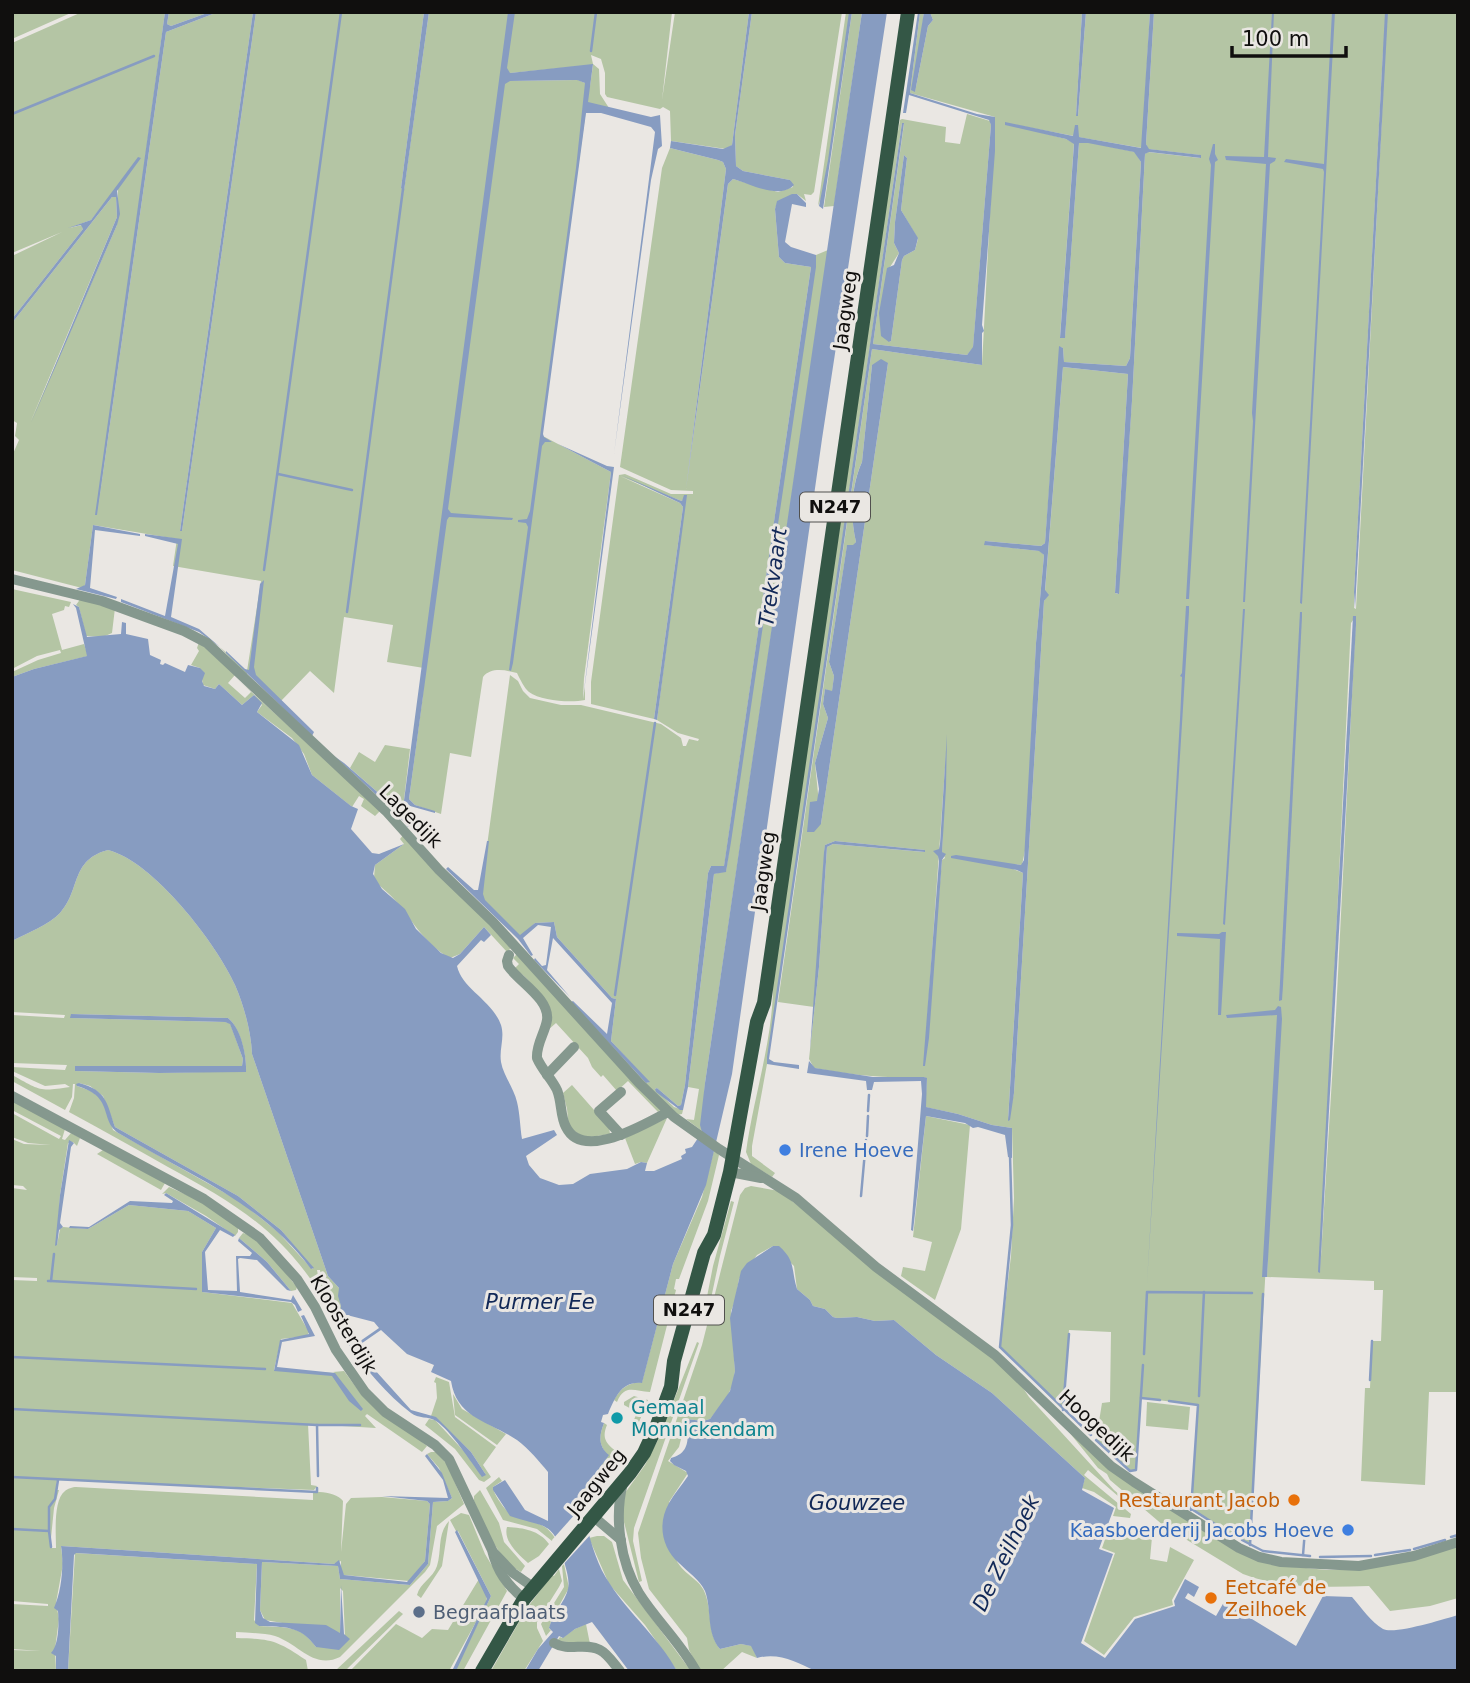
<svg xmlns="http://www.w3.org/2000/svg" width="1470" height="1683" font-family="'DejaVu Sans',sans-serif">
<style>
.green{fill:#b4c5a4;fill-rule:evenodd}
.water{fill:#879cc1}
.pier{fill:#eae7e3}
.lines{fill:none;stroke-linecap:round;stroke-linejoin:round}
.stream{stroke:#879cc1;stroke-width:2.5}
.minor{stroke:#85988e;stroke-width:10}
.major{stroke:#345746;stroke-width:14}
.shop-dot{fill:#3f7fe0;stroke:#eae7e3;stroke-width:2.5}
.culture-dot{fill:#0f9aa8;stroke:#eae7e3;stroke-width:2.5}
.food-dot{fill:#e8710a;stroke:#eae7e3;stroke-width:2.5}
.service-dot{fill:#5c6f8a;stroke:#eae7e3;stroke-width:2.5}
.labels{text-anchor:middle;stroke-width:6;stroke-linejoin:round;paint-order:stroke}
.shield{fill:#eae7e3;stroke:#51504e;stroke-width:2}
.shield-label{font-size:18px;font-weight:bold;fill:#100f0e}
.street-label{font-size:19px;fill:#100f0e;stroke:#eae7e3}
.shop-label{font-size:19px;fill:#366cbe;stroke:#eae7e3;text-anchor:start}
.culture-label{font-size:19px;fill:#0d838f;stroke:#eae7e3;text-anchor:start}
.food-label{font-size:19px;fill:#c56008;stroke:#eae7e3;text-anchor:end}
.service-label{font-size:19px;fill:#4e5e75;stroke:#eae7e3;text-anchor:start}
.water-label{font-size:21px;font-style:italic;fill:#112857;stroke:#eae7e3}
</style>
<rect width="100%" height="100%" fill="#eae7e3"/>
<g class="green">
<path d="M12 12H73L12 39Z"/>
<path d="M82 12H165L97 515 166 32 218 12H253L180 531H182L256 12H424L401 188 404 190 429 12H672L662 100 675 12H749L732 145 726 149 671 141 670 111 663 107 660 109 607 97 605 94V73L601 59 591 55 593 64 599 69 600 94 609 108 587 103 541 435 611 472 584 678 583 699 585 687V700C571 703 541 701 529 692 524 688 520 679 517 673 505 670 491 667 483 677L471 757 450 753 441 814 415 805 409 799 423 695 424 668 387 662 393 625 344 617 334 693 310 671 280 702 247 672V676L220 647 247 671 261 581 173 566 177 539 93 525 85 585 82 588 12 570V456L19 440 15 436 17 423 12 420V323L112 197H116L117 217 30 423 117 225 118 188 138 161 91 220 69 228 82 225 83 229 12 319V256L62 232 12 253V43ZM593 65 590 86 585 93V83L578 80 510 81V73Z"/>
<path d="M169 12H210L171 26 167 24Z"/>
<path d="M752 12H842L814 192 811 195 804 194 806 201 797 194 778 201 775 209 779 257 785 263 811 267 724 867 711 866 708 873 685 1085 681 1105 678 1106 657 1088 655 1089 674 1107 683 1110 682 1114 677 1115 638 1079 570 1005 571 1002 646 1083 649 1082 611 1041 616 999 612 998 557 937 554 922 535 923 520 938 480 898 510 675 518 681 523 691 530 698 561 705H581L661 724 681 738 683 746H686L689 739 698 741 699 739 678 733 657 720 686 495 682 501 679 500 620 476 680 503 683 507 654 719 591 704V682L619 475 625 474 671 494H693V491L671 490 620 467 662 168 670 148 718 160 723 162 726 169 686 489 728 184 733 179 778 192 793 187 790 180 743 171 736 166 735 135Z"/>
<path d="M846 12H850L832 141 822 196 818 206Z"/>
<path d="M852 12H862L834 206 824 207Z"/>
<path d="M920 12H924L915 92 928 26 933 20 930 12H1082L1076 116H1078L1086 12H1150L1142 148 1078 137V126L1076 125 1074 136 1005 123 1066 139 1074 143 1060 337H1065L1079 143 1088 142 1135 152 1141 162 1130 358 1126 366 1064 362 1063 348 1060 347 1045 543 1041 546 985 541V545L1040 551 1044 555 1036 643 1026 846 1022 865 999 863 1023 873 1008 1120 1014 1093 1044 601 1048 595 1045 591 1063 367 1128 374 1115 593 1118 594 1132 401 1145 154 1148 152 1200 158V155L1148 149 1146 144 1154 12H1458V1392H1429L1425 1485 1361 1481 1365 1388H1370L1372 1341H1381L1383 1290H1374V1281L1267 1277 1270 1193 1250 1545 1191 1510 1198 1405 1141 1398 1136 1470 1130 1471 1096 1440 1102 1403 1110 1402 1111 1332 1069 1330 1063 1410 1000 1347 1011 1256 1014 1198 1012 1128 992 1125 958 1114 925 1107 927 1079 924 1077C888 1079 851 1075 814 1068L809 1059 819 967 827 847 833 844 924 852 925 850 835 841 825 845 814 1007 778 1002 872 349 982 365 995 117 910 93ZM1383 51 1382 116 1356 609 1354 608V592ZM888 363 821 824 815 763 828 718 823 704 825 689 832 692 834 676 829 662 847 546 854 545 856 542C850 517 851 485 862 462L872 365ZM1356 616 1336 1014 1320 1273 1351 623ZM946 753 942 852 945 858 942 860 924 1066Z"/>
<path d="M967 114 990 121 991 125 973 348 967 355 873 344 904 124 902 123 767 1064 752 1146V1156L775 1173 772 1177 751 1164 746 1152C754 1093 775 1035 773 975L895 132 898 131 900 120 902 119 946 127 945 142 960 144ZM904 155 907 158 901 210 918 239 915 250 904 256 902 260 891 341 889 342 890 267 899 253 894 243 895 222Z"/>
<path d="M828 250 705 1083 702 1131 686 1119 694 1120 699 1089 688 1087 714 874 726 871 816 255Z"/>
<path d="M12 589 71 602 69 607 65 606 64 610 52 614 62 650 84 644 88 656 34 669 12 677V672L38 660 61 653 60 650 37 656 12 669Z"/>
<path d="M81 598 115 608 112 633 103 637 86 636 79 607 76 605Z"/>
<path d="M199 642 235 675 228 683 245 698 251 692 236 678 381 810 375 816 361 806 364 799 359 796 352 807 312 775 304 754 292 738 257 712 262 705 254 695 242 705 219 684 215 689 203 685 200 668 191 665 199 651 197 648Z"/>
<path d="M385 745 410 749 403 808 399 811 350 768 359 752 375 762Z"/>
<path d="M404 834 512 947 507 952 484 927 460 954 450 958C425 945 411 918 393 898 387 891 379 887 374 878L375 865 404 844 400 839Z"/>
<path d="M108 850C153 861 217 944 235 985 244 1006 251 1031 252 1054L328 1276 339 1288 341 1308 337 1326 319 1292 322 1281 320 1270H317L319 1281 316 1287C276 1227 230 1201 168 1167 135 1148 102 1130 69 1112L74 1098 75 1084H73L72 1097 65 1110 12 1081V1075C40 1090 38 1092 70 1087L65 1084 45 1086 12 1071V1067L65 1070 67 1065 12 1063V1015L64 1018 65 1015 12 1012V941C27 933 49 925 60 913 81 890 70 860 108 850ZM71 1014 228 1018C240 1027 247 1056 246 1071L159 1073 75 1071 76 1066H242L243 1059 230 1023 225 1022 71 1018ZM79 1083 90 1086 103 1096 115 1127 238 1196 281 1230 313 1268 312 1269 278 1232 241 1202 113 1130 105 1105 99 1097 91 1091 77 1086Z"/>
<path d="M517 954 661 1109 658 1112 628 1081 617 1091 603 1075 601 1077 592 1067 588 1058 556 1023 548 1030C542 1005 538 982 514 969L519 964 513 958Z"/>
<path d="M572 1085 609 1127 610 1134 584 1138 569 1127 567 1109 563 1093Z"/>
<path d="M12 1101 65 1129 62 1139 65 1140 71 1133 80 1138 77 1146 73 1142 68 1143 60 1195 57 1245 60 1229 63 1227 88 1229 129 1205 188 1211 216 1228 202 1252V1292L292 1303 309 1332 307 1336 281 1339 274 1370 335 1373 333 1372 344 1371 361 1394 427 1446 422 1452 367 1414 365 1416 376 1428 308 1424 311 1485 317 1486 314 1490 57 1480 56 1490H59L54 1508 50 1548H56C56 1534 53 1500 65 1491 67 1489 73 1487 76 1487L313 1500V1493C321 1490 338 1494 343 1501L341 1552 346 1504 351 1498 382 1497 427 1501 430 1504 425 1561 409 1581 344 1575 341 1572V1561L334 1564 61 1546 63 1564 56 1603 59 1619 55 1649 56 1671H12V1650L41 1651 12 1649V1604L48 1606V1604L12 1601V1280L37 1281V1278L12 1277V1188L27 1190 23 1186 12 1185V1139L24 1144 51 1145 28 1143 12 1137V1113L59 1139 61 1136 12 1110Z"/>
<path d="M926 1116 970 1125 961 1229 935 1300 901 1276 903 1267 925 1271 932 1242 913 1237Z"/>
<path d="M667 1118 647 1163 641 1162 635 1164 625 1138Z"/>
<path d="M103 1150 165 1183 161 1190 97 1154Z"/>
<path d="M714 1150 719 1155 708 1201 679 1279H676L674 1289 676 1290 650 1392C635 1392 625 1383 617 1402L614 1400C621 1388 627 1383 642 1382L673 1264 702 1197Z"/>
<path d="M751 1186 779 1191 972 1341 1017 1379 1029 1397 1114 1490 1135 1508 1134 1510 1088 1470 1084 1475 1131 1514 1130 1518 1113 1516 1116 1507 1094 1492 1082 1488 1085 1478 992 1393 936 1355 894 1320 875 1321 857 1317 837 1318 833 1317 825 1309 813 1306 810 1300 797 1289 794 1266 773 1246 757 1255 739 1279 735 1301 731 1311 735 1371 733 1384 726 1399 710 1419 703 1421 686 1419 679 1447 668 1461 688 1473 669 1502C671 1514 673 1555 678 1563 686 1576 702 1580 706 1596 712 1615 708 1634 720 1649L741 1644 752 1646 757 1658 742 1652 721 1671H700L689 1650 687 1638 649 1589 641 1558 638 1533 702 1345 740 1195 745 1188Z"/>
<path d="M169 1187 198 1200 238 1227V1232L235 1236 206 1216 166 1193 162 1194Z"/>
<path d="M731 1201 734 1202 720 1256 709 1308 705 1307 713 1266Z"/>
<path d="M243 1233C262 1238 284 1272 297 1287L296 1290 291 1291 267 1262 239 1238Z"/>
<path d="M697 1342 699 1343 634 1528 633 1541 642 1581 639 1582 622 1514 625 1493 645 1465 658 1440Z"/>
<path d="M436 1377 449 1382 455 1417 496 1447 483 1465 491 1477 484 1482 479 1480 455 1449 425 1425 429 1419 435 1420 486 1475 471 1452 437 1419 431 1416 437 1398 436 1383 434 1382Z"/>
<path d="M453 1394 462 1409 506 1434 497 1445 455 1415Z"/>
<path d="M634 1396 648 1400 637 1427 632 1425 637 1412 624 1405V1402Z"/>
<path d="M1147 1402 1190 1407 1188 1430 1146 1426Z"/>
<path d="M604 1423 607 1425C601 1439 607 1445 619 1453L620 1458 606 1478 582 1506 580 1493 595 1476 605 1452C598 1442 600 1434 604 1423Z"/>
<path d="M1065 1427 1186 1519 1285 1566 1327 1570 1364 1569 1458 1546V1598L1430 1606 1390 1611 1369 1586C1327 1587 1283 1589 1243 1574L1164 1526 1110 1480 1107 1474 1098 1468Z"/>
<path d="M431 1452H436L447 1464 464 1504 437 1526 430 1565 425 1572 340 1657C314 1670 299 1644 275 1636 264 1633 249 1633 236 1632V1638C272 1639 276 1640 306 1660L308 1671H68L75 1553 257 1564 254 1620 259 1626C285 1628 300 1624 316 1647L345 1636 343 1591 340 1588V1633L265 1620 260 1610 262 1562 338 1566 340 1579 410 1585 428 1564 433 1502 448 1501 452 1498 439 1468 427 1454Z"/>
<path d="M499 1477 502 1481 493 1487C494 1493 496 1496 500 1502 516 1528 540 1513 555 1538L552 1541 537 1529 503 1520 486 1488Z"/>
<path d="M480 1490 499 1523 504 1542 525 1566 521 1572C496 1559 485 1524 474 1501V1496Z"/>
<path d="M461 1513 469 1515 485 1554 507 1591 463 1671H455L491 1596 458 1531H456L450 1520Z"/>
<path d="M449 1521 442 1566 421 1598 417 1595C420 1583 433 1578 437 1566 442 1550 437 1534 449 1521Z"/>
<path d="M1110 1525 1131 1529 1152 1537 1150 1559 1167 1562 1170 1547 1194 1560 1172 1600 1173 1605 1134 1617 1104 1655 1084 1641 1115 1553 1102 1548Z"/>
<path d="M507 1527C523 1528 539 1530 549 1544L539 1556 528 1563C518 1554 503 1541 507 1527Z"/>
<path d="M597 1536H604L612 1542 623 1580 691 1671H677L645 1625 609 1584 589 1538Z"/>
<path d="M564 1564 569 1588 552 1618 549 1629 551 1630 546 1636 541 1624 564 1587 562 1566Z"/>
<path d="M559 1569 562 1581 559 1587 537 1622V1628L543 1641 524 1671H491L527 1608 552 1575 554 1576Z"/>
<path d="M479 1579 486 1592 487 1602 449 1671 351 1670 396 1624 422 1638 432 1629 448 1630Z"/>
<path d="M399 1611 403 1614 345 1671H335Z"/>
<path d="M586 1624 590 1644 557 1641 560 1637 562 1638 575 1629Z"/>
</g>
<g class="water">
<path d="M165 12H169L167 24 171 26 210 12H218L166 32 97 515H95Z"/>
<path d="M253 12H256L182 531H180Z"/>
<path d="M424 12H429L404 191 401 188Z"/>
<path d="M508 12H515L507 68 510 73 593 64 588 102 651 117 660 115 662 146 658 149 651 180 614 454 655 132 651 127 601 113H586L543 434 544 437 552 442H545L542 446 513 663 511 671 509 670 528 527 526 523 518 522V520L527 519 530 511 576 168 585 83 577 80 510 81 505 84 448 509 451 513 513 518 512 520 449 517 447 520 409 799 415 805 435 811V813L410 806 408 811 411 823 408 827 396 813 334 756 344 763 398 810 403 808Z"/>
<path d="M749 12H752L735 135 736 166 743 171 790 180 794 185C779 200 751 184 733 179L728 184 686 489 726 169 723 162 718 160 670 148 671 141 723 149 732 145Z"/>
<path d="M849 12H852L823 209 819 206 828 160Z"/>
<path d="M862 12H887L822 439 732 1074 706 1185 673 1264 642 1383C621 1381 615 1398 608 1414L603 1415 601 1422 604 1423C599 1436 598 1446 609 1455L579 1497C588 1527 592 1558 610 1584 630 1615 659 1638 677 1671H629L592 1622 575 1629 563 1638 559 1636 538 1671H525L538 1649 553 1632 549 1628C553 1613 565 1602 568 1589 570 1580 566 1569 564 1561 554 1519 543 1528 510 1516L493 1490V1487L505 1480 525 1510 548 1521V1472C539 1461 529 1449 517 1440 489 1421 457 1419 451 1381L431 1372 434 1365 407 1354 381 1330 355 1348 411 1410 436 1417 471 1452 486 1475 482 1477C471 1462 451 1431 436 1421 429 1416 418 1419 411 1413 387 1395 365 1368 348 1344L350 1343 353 1346 379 1328 374 1322 343 1314 340 1323 343 1332 339 1326 341 1306 338 1296 339 1288 328 1276 252 1054C251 1031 244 1006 235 985 217 944 153 861 108 850 70 860 81 890 60 913 49 925 27 933 12 941V677L34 669 87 656 76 608 73 604 79 607 87 637 121 634 122 622 126 623V634L148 639 150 655 161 660 160 664 163 665 165 663 185 672 188 665 200 668 205 673 202 681 204 686 215 689 219 684 242 705 254 695 262 703 257 712 299 745 312 775 351 806 358 809 351 829 372 853 379 854 404 844 375 865 373 874 382 889 405 909 416 929 441 953 453 958 460 954 484 927 491 935 484 942 481 940 457 966C462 989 492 1000 501 1025 505 1038 499 1049 501 1062 503 1075 514 1088 517 1102 520 1114 520 1127 522 1139L554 1130 557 1135 526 1156 529 1165 540 1178 559 1185 573 1184 590 1174 627 1169 641 1162 647 1163 645 1171H654L682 1159 681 1156 686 1153 685 1149 692 1147 702 1132 700 1125 705 1083Z"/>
<path d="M918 12H920L910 93 977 114 995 117V151L982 325 984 331 982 333V365L872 349 769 1059 774 1062 799 1065V1069L767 1064V1057L902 123H904L873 344 967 355 973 347 991 125 989 120 909 95 906 113H903Z"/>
<path d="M924 12H930L933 20 928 26 915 92 911 90Z"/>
<path d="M1082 12H1086L1078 116H1076Z"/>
<path d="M1150 12H1154L1146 144 1149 149 1201 155V158L1149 152 1145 154 1132 401 1119 594 1115 593 1128 374 1063 367 1045 590 1049 595 1044 601 1014 1093 1010 1120 1008 1121 1023 873 1017 870 951 858V856L956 855 1021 865 1024 860 1036 643 1044 555 1039 551 984 545 985 541 1041 546 1045 543 1059 346 1063 348 1064 362 1126 366 1130 358 1141 162 1134 152 1088 143H1079L1065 338H1060L1074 144 1066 139 1005 125V122L1073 136 1075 125H1078L1079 137 1141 148Z"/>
<path d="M1272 12H1274L1268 157 1276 158 1275 161 1270 164 1245 602H1243L1253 421 1252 413 1266 164 1226 160 1225 156 1264 157Z"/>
<path d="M1332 12H1335L1302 604 1300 603 1324 172 1323 169 1284 162 1286 159 1324 164Z"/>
<path d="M1385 12H1388L1355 609 1354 592Z"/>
<path d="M1213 144H1215V154L1218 160 1215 162 1189 599H1186L1211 165 1209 159Z"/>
<path d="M904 155 907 158 901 210 918 238 915 250 904 256 902 260 891 341 889 342 881 336 879 313 887 268 894 265 899 253 894 243 895 222Z"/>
<path d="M138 157 141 158 117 191 120 214 117 225 31 423 117 217 116 197H112L12 323V319L83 229 81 225 68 228 91 220Z"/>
<path d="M792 194H797L806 203V207L792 204 785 242 791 247 816 255V267L731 842 726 872 714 874 688 1087 683 1110H680L656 1092 655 1089 657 1088 678 1106 681 1105 685 1085 708 873 711 866H724L811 267 785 263 779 257 775 209 777 201Z"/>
<path d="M881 359 888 363 821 824 814 832H807L810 802 817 801 819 789 815 763 828 718 823 704 825 689 832 691 834 676 829 662 847 545H853L856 542C850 517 851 486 862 462L872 365Z"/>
<path d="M558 444 607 466 614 467 583 699 611 472Z"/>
<path d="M621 475 679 500 682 501 684 495H687L657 720 654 719 683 507 680 503Z"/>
<path d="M93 525 140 534V536L95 530 90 588 117 597 116 599 76 589 85 585Z"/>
<path d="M145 534 182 539 171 617 199 629 220 647 199 632 121 602V599L165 616 178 544 145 536Z"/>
<path d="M264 580 254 667 256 675 314 732 312 736 226 653V651L245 669 249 670 260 584Z"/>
<path d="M1186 606H1189V612L1147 1283 1180 719 1182 677 1180 676 1182 673Z"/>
<path d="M1243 609H1245L1225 925 1223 924Z"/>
<path d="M1300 612H1302V617L1283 985 1282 1000 1279 1001Z"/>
<path d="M1353 616H1356V625L1320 1273 1318 1272Z"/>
<path d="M947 734 946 787 942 852 946 854 942 860 929 1038 925 1066H923L939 861 938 856 933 851 939 849 940 844Z"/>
<path d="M487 841H489L483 894 485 900 520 935 535 923 554 922 557 937 612 998 616 999 611 1041 650 1082 646 1083 571 1002 573 1001 607 1034 612 1003 553 938 547 970 570 997 534 960 535 958 542 966 546 965 551 927 538 925 523 938 533 955 531 956 518 939 446 869 448 867 474 890H478Z"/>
<path d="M835 841 925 850V852L833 844 827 847 819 967 810 1050 824 852 825 845Z"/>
<path d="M1222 932H1226L1221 1015H1218L1220 939 1177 936V933L1219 934Z"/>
<path d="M1278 1006 1281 1007 1282 1019 1267 1277H1262L1277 1015 1227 1018 1226 1015 1275 1010Z"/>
<path d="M71 1014 228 1018C241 1028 247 1056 246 1072L159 1073 75 1071V1066H242L243 1059 230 1024 225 1022 70 1018Z"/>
<path d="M809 1061 815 1068 873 1077H924L927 1078 926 1107 958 1114 992 1125 1012 1128V1158L1008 1157 1005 1135 978 1127 973 1128 965 1123 926 1116 913 1231 911 1230 922 1094 921 1081 874 1082 872 1090H867L866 1081 807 1073Z"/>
<path d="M79 1083C107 1090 107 1104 115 1127L238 1196 281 1230 314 1268 311 1269C262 1202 188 1175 120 1134 98 1121 116 1097 77 1086L76 1084Z"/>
<path d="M69 1140 74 1143 71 1147 60 1223 63 1227 59 1230 57 1245 55 1246 60 1195Z"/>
<path d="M166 1193 235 1235 233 1237 220 1230 205 1252 208 1290 237 1291 236 1256H250L252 1253 238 1241 239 1238 267 1262 291 1291 287 1290 257 1260 240 1258 238 1259 240 1292 291 1300 293 1295 302 1310 298 1312 295 1305 291 1302 202 1292V1252L216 1228 188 1211 129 1205 88 1229 69 1228 70 1226 89 1227 130 1201 172 1203 173 1201 164 1195Z"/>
<path d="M773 1246H779C796 1261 791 1270 797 1289L810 1300 813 1306 825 1309 833 1317 837 1318 857 1317 875 1321 894 1320 936 1355 992 1393 1085 1478 1082 1490 1114 1508 1099 1549 1113 1554 1081 1643 1105 1658 1135 1619 1175 1606 1174 1601 1185 1579 1199 1587 1194 1597 1188 1593 1185 1598 1216 1616 1224 1602 1296 1646 1323 1596 1352 1597C1361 1607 1371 1622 1383 1629 1394 1635 1444 1619 1458 1615V1671H816C796 1662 779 1652 757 1658L751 1646 741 1644 720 1649C706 1633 712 1610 705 1591 700 1580 688 1572 679 1563 662 1548 657 1524 669 1503 674 1494 682 1485 688 1476L686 1471 674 1465 670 1461 671 1458C692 1453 688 1434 686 1419L703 1421 710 1419 730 1391 735 1371 730 1318 741 1271 747 1263Z"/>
<path d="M304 1315 315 1336 282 1342 277 1367 335 1373 363 1409 361 1411 349 1401 332 1376 274 1371 280 1340 309 1334 301 1316Z"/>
<path d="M427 1454 442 1473 452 1498 448 1501 433 1502 428 1564 410 1585 340 1579 338 1566 262 1562 260 1610 263 1618 270 1622 326 1625 340 1633 341 1585 344 1634 350 1639 339 1650 316 1647C300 1625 284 1627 259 1626L255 1623 257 1564 76 1553 74 1555 68 1671H56V1656L51 1653C59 1645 59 1623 58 1611L54 1608C62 1590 64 1563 61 1546L334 1564 339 1560 344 1575 407 1582 425 1561 430 1504 427 1501 382 1496 448 1498 443 1480 425 1456Z"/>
<path d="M457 1530 491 1596 456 1671H452L487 1599 455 1532Z"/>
</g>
<path class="pier" d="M585 1503 592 1533 561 1567 552 1540Z"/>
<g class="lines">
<g class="stream">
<path d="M591 51 596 12"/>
<path d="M12 114 154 56"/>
<path d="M278 474 352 490"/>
<path d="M264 570 341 12"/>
<path d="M347 612 403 189"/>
<path d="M615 995 655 723"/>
<path d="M868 1111 869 1095"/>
<path d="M867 1136 868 1116"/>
<path d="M1010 1155 1012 1225 1000 1347 1091 1435"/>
<path d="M861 1196 866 1140"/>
<path d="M48 1281H51L54 1254"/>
<path d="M51 1281 196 1289"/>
<path d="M1144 1354 1147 1292 1252 1293"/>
<path d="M12 1357 265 1369"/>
<path d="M1370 1380 1372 1341"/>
<path d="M1199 1396 1204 1292"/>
<path d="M1141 1398 1160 1400"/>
<path d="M1169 1401 1198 1405 1191 1510"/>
<path d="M12 1409 317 1425 318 1476"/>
<path d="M1063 1410 1069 1334"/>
<path d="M317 1425H360"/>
<path d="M1096 1440 1130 1471 1136 1470 1143 1365"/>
<path d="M12 1477 317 1492V1488"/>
<path d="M1170 1495 1235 1537"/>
<path d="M12 1529 49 1531 51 1547"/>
<path d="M49 1531V1507L55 1499 58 1480"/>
<path d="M1451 1537 1458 1535"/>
<path d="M1242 1540 1263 1551 1310 1556"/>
<path d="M1250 1545 1263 1294"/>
<path d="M1414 1549 1445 1540"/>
<path d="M1303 1555 1305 1530"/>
<path d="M1375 1555 1410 1550"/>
<path d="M1320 1557 1371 1556"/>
</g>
<g class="minor">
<path d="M12 579 102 601 184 631 207 643 386 811 439 870 493 922 639 1083 674 1117 719 1149 796 1198 876 1267 995 1355 1111 1466 1134 1482 1239 1548 1259 1557 1281 1562 1359 1566 1414 1556 1458 1542"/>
<path d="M509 955 507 961 508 966C519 982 550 999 547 1020 545 1033 536 1044 537 1058 542 1070 552 1079 557 1090 562 1102 560 1116 566 1127 583 1162 646 1123 668 1112"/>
<path d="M547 1075 574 1047"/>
<path d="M12 1096 204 1199 260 1238 297 1279 315 1307 336 1350 365 1392 385 1412 435 1445 449 1459 492 1550C497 1571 507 1585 524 1599"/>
<path d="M621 1135 599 1111 621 1092"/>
<path d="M730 1172 761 1178"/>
<path d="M623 1483C614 1517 620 1562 639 1593 656 1620 680 1642 696 1671"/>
<path d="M594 1517 621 1540"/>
<path d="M493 1552 513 1573 533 1587"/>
<path d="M554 1643C569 1652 585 1642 600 1650 608 1654 614 1664 620 1671"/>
</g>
<path class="major" d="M482 1671 524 1599 630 1473 644 1453 657 1425 671 1387 674 1361 704 1253 714 1235 730 1172 757 1022 764 1003 908 12"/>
</g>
<g class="shop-dot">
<circle cx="785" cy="1150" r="7"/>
<circle cx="1348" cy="1530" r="7"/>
</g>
<circle class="culture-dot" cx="617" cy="1418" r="7"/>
<g class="food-dot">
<circle cx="1294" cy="1500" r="7"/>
<circle cx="1211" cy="1598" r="7"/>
</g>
<circle class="service-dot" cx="419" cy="1612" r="7"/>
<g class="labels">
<g class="shield">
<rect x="800" y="492.5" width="70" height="29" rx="5"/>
<rect x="654" y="1295.5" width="70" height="29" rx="5"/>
</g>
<g class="shield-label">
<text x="835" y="513">N247</text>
<text x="689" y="1316">N247</text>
</g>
<g class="street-label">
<text transform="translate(845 310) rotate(-82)" y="7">Jaagweg</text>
<text transform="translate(411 816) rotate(45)" y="7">Lagedijk</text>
<text transform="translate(763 871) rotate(-82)" y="7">Jaagweg</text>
<text transform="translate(344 1324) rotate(59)" y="7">Kloosterdijk</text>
<text transform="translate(1097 1425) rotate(43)" y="7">Hoogedijk</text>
<text transform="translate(596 1482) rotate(-51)" y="7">Jaagweg</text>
</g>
<g class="shop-label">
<text x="799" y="1157">Irene Hoeve</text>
<text x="1334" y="1537" text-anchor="end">Kaasboerderij Jacobs Hoeve</text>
</g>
<g class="culture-label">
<text x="631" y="1414">Gemaal<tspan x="631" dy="22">Monnickendam</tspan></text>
</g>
<g class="food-label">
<text x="1280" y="1507">Restaurant Jacob</text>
<text x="1225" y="1594" text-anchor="start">Eetcafé de<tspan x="1225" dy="22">Zeilhoek</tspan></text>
</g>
<g class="service-label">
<text x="433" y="1619">Begraafplaats</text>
</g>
<g class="water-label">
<text transform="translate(773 577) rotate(-82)" y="7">Trekvaart</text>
<text x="540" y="1309">Purmer Ee</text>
<text x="857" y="1510">Gouwzee</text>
<text transform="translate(1006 1553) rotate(-64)" y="7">De Zeilhoek</text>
</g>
</g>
<rect width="1470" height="1683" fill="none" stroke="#100f0e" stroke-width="28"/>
<path d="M1232 46v10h114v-10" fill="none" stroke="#100f0e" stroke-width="3.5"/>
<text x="1242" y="46" font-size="21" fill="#100f0e" stroke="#eae7e3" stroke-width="5" paint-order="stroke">100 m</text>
</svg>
